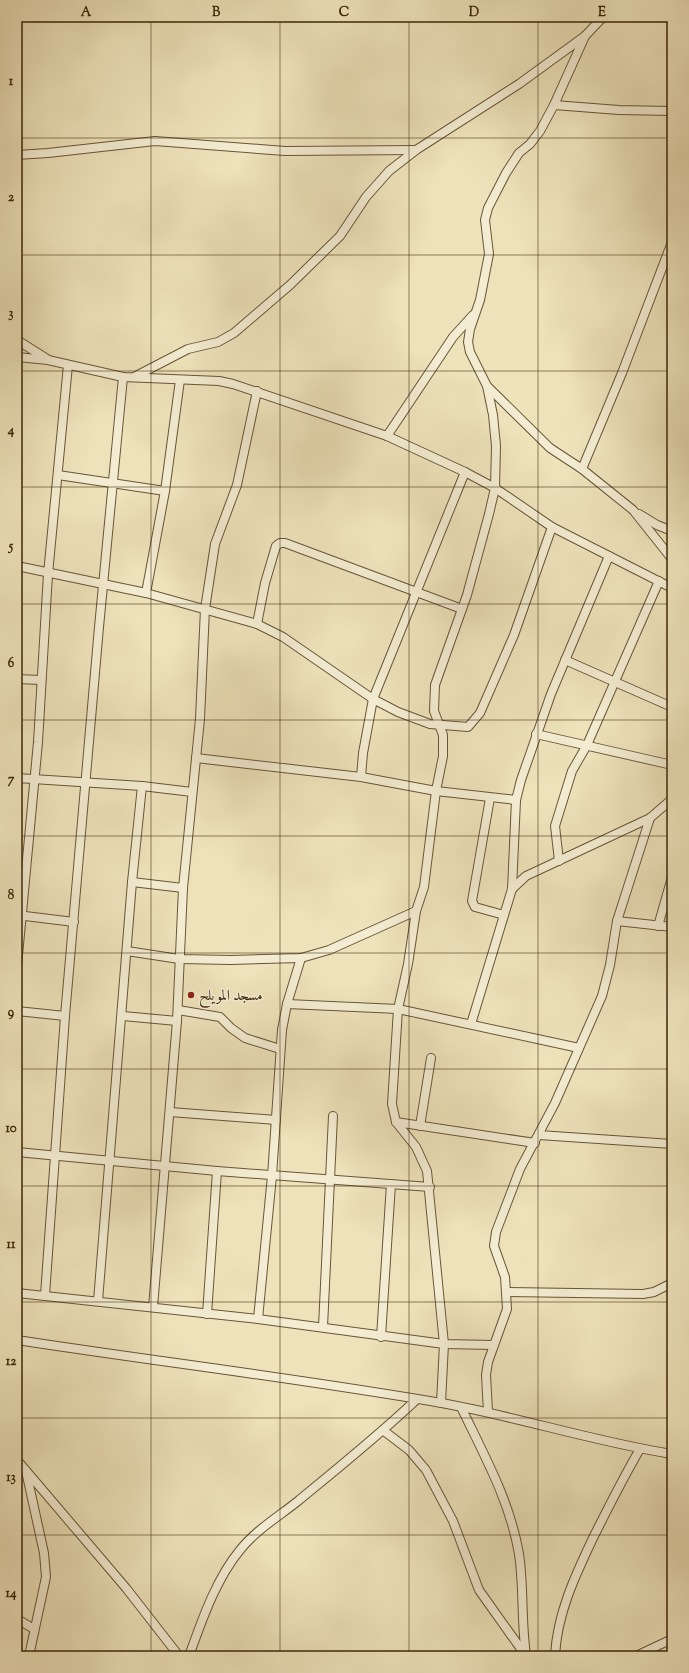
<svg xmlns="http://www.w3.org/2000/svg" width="689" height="1673" font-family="'Sorts Mill Goudy',Amiri,serif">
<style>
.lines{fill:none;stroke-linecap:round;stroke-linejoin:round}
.minor-casing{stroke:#685535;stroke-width:10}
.minor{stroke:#f3ecd2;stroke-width:8}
.grid{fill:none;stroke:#3b2609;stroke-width:1;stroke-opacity:0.55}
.poi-dot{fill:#8f2418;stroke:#f3ecd2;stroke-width:1.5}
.labels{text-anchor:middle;stroke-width:3;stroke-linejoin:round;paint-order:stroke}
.poi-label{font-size:15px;fill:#3b2609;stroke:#f3ecd2;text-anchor:start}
.neatline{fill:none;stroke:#3b2609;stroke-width:1.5}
.grid-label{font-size:13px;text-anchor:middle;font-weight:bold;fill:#3b2609}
</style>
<rect width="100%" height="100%" fill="#ede2ba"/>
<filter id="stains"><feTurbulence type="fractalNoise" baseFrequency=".005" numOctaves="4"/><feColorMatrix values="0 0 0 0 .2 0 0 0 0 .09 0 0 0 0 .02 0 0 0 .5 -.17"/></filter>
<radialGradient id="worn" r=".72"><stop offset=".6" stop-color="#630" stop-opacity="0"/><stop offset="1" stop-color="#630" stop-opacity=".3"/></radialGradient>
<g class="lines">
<defs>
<g id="minor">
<path d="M554 105 619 110 672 111"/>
<path d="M17 155 48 153 155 141 285 151 416 150"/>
<path d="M17 340 47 359"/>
<path d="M17 357 48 360 123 377 219 381 233 384 387 436 465 472 495 488 552 527 672 588"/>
<path d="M134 377 188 349 218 342 234 333 290 285 340 236 366 197 389 171 416 150 519 84 585 36 603 17"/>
<path d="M487 386 550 448 582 469 633 510 672 559"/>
<path d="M387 436 453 337 473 315"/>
<path d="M582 469 622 373 672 242"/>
<path d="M58 475 165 491"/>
<path d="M639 514 657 525 672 531"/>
<path d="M17 566 146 593 257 624 283 637 373 699 398 712 430 724 468 727 480 713 514 635 552 527"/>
<path d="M146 593 165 491 180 380"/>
<path d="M257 624 265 583 276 546 280 543H285L462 609"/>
<path d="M565 660 672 707"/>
<path d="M17 679 41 680"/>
<path d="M536 734 672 765"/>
<path d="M196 758 361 777 436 791 516 800"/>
<path d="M361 777 363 753 373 699 465 472"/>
<path d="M17 778 142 786 192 792"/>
<path d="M490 798 472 901 475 907 504 915"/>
<path d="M559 861 555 826 572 771 587 745 659 581"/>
<path d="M132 882 183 888"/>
<path d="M512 889 526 876 650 818 672 799"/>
<path d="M17 915 74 922"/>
<path d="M617 921 672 927"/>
<path d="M658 926 672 877"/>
<path d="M127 951 179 959 231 960 301 958 329 950 416 911"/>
<path d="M17 966 38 742 48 574 68 365"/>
<path d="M287 1004 398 1009 579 1048"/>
<path d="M178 1010 220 1017 231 1028 245 1038 280 1049"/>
<path d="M17 1011 65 1016"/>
<path d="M123 1016 177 1021"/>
<path d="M471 1024 512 889 516 800 521 780 551 694 609 556"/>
<path d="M170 1112 276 1120"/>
<path d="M396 1122 535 1143"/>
<path d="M420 1126 431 1058"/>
<path d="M539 1135 672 1144"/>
<path d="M17 1152 217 1171 430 1187"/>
<path d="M508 1292 643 1294 654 1292 672 1283"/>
<path d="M17 1293 258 1319 444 1344 494 1345"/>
<path d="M45 1295 65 1016 99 627 123 377"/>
<path d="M98 1301 132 882 142 786"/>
<path d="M153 1307 177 1021 183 888 200 719 205 609 215 544 237 485 257 391"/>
<path d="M207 1314 217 1171"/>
<path d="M258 1319 272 1176 282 1030 287 1004 301 958"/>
<path d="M323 1327 333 1116"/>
<path d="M381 1337 391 1184"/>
<path d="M17 1340C160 1362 304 1379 447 1404 522 1418 596 1442 672 1454"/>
<path d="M441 1403 444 1344 427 1171 416 1147 396 1122 392 1104 398 1009 408 964 416 911 424 887 436 791 443 756V735L434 711 435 685 467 595 489 514 495 488 496 446 493 415 487 386 470 352 468 342 470 329 480 300 489 254 485 220 488 208 506 173 519 153 530 144 540 131 554 105 585 36"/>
<path d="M461 1407C484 1455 510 1501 519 1554 524 1587 521 1621 526 1655"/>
<path d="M488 1412 486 1375 488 1362 507 1309 505 1277 494 1246 496 1232 520 1169 555 1103 602 996 610 965 617 921 650 818"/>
<path d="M384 1431 409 1450 426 1470 453 1521 479 1590 526 1656"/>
<path d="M17 1460 126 1588 179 1656"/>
<path d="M26 1471 44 1553 46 1577 29 1656"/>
<path d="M17 1619 34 1629"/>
<path d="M189 1656C202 1620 216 1579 240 1550 256 1530 278 1517 298 1501 338 1468 378 1436 416 1400"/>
<path d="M555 1656C557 1614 575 1576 593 1538 608 1508 623 1478 640 1449"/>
<path d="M636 1656 672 1639"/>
</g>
</defs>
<use href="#minor" class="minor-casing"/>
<use href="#minor" class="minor"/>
</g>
<path class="grid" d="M151 17V1656M280 17V1656M409 17V1656M538 17V1656M17 138H672M17 255H672M17 371H672M17 487H672M17 604H672M17 720H672M17 836H672M17 953H672M17 1069H672M17 1186H672M17 1302H672M17 1418H672M17 1535H672"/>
<circle class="poi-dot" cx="191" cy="995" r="4"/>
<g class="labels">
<g class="poi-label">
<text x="199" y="1000">مسجد المويلح</text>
</g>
</g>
<rect width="689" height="1673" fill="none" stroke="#ede2ba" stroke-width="44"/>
<rect x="22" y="22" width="645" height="1629" class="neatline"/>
<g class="grid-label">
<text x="86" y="16">A</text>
<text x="216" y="16">B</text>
<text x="344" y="16">C</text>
<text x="474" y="16">D</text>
<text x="602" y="16">E</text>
<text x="11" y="85">1</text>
<text x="11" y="201">2</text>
<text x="11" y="317">3</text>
<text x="11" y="434">4</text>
<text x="11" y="550">5</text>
<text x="11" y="667">6</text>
<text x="11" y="783">7</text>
<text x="11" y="899">8</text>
<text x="11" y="1016">9</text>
<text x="11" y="1132">10</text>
<text x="11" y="1248">11</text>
<text x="11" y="1365">12</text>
<text x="11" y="1481">13</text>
<text x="11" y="1597">14</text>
</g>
<rect width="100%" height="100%" filter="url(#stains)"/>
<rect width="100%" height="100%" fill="url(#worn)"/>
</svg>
